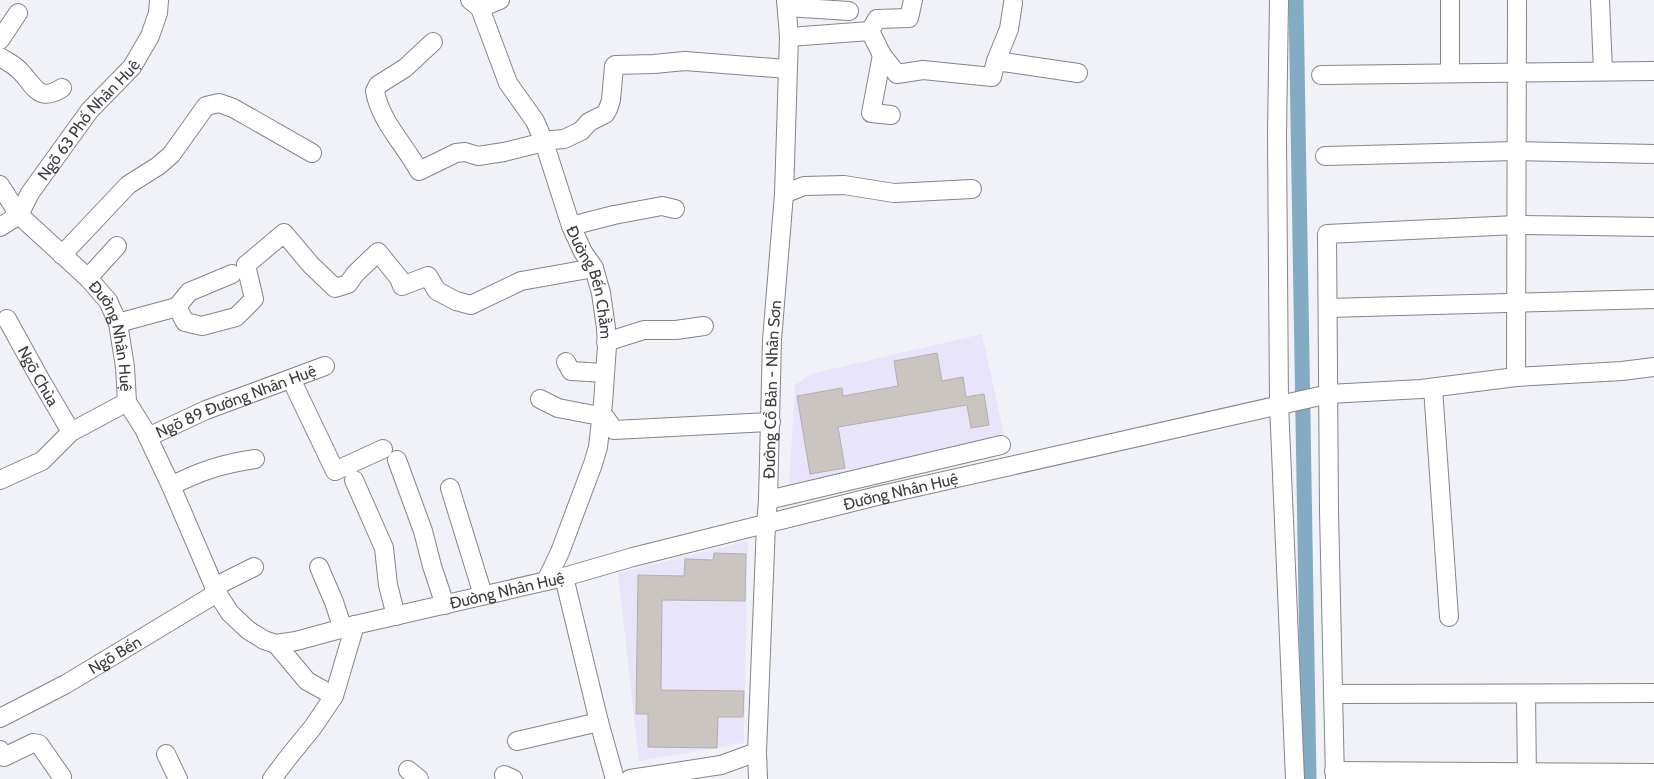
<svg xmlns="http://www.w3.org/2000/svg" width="1654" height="779" font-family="Cabin,sans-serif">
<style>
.education{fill:#e8e5fb}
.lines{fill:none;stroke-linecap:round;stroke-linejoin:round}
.canal{stroke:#83acc4;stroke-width:15}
.building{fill:#cbc5c2;stroke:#b4aeab}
.minor-casing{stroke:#84848a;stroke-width:20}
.minor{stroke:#fff;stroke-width:18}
.labels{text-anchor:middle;stroke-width:4.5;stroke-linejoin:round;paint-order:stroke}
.street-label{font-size:16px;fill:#3c3c3e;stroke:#f1f1f8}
</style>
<rect width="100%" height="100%" fill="#f1f1f8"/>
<g class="education">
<path d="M982 334 1004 435 789 487 795 385 811 374Z"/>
<path d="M748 541 744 743 639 761 618 573Z"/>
</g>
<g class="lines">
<path class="canal" d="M1296 0 1309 779"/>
</g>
<g class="building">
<path d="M937 353 942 381 963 377 966 397 984 394 989 425 971 428 967 405 838 427 845 468 810 474 797 396 842 388 843 396 898 386 894 361Z"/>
<path d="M714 553 746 554 745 601 662 600 661 690 744 691 743 717H718L717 748 648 747V714H636L638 575 684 576 685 559 713 560Z"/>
</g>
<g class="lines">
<defs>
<g id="minor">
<path id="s1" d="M470 0 480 8 508 83 535 121 544 142 571 226 583 252 594 268 601 293 606 328 607 346 603 403 598 447 593 464 560 552 546 581"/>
<path d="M1279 0 1277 135 1279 404 1295 779"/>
<path d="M1450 0V73"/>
<path d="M1600 0 1603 71"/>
<path d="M787 7 849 11"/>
<path d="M480 8 500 0"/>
<path d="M870 31 882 55 897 74 923 70 992 77 996 61 1009 29 1013 3"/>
<path d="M870 31 877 19 909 18 913 0"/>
<path d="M789 37 870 31"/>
<path d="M0 40 18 13"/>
<path d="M433 42 405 68 378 85 375 91C380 121 405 145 419 171L456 153 465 152 478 156 504 152 552 140 564 139 581 131 589 122 605 114 608 109 611 100 614 66 615 65 654 64 685 61 787 69"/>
<path d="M882 55 871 113 891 115"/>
<path d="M0 57C6 61 15 65 20 71 35 86 38 103 62 88"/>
<path d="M996 61 1078 73"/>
<path d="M1321 75 1654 71"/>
<path d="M1325 156 1516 151 1654 154"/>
<path id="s2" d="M0 185 19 215 88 278 108 301 118 323 125 367 127 402 144 429 171 486 217 593 230 613 248 630 264 640 276 644 296 641 355 625 564 577 633 557 877 496 1329 394 1421 389 1516 377 1622 371 1654 367"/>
<path d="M784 194 804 186 844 185 894 193 972 189"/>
<path d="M571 226 614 215 662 206 675 209"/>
<path id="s3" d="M0 227 19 215 30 193 90 110 132 67 150 36 158 13 159 0"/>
<path d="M62 255 128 185 158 166 171 155 206 106 219 103 233 108 312 153"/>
<path d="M88 278 117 246"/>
<path d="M177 307 185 322 202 326 236 317 254 299 246 265 284 233 311 265 335 288 348 284 355 274 378 252 399 278 402 286 428 276 437 291 456 301 471 305 521 281 594 268"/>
<path d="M177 307 189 292 232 274"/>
<path d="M1328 308 1654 299"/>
<path id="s4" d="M7 319 40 379 71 432"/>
<path d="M118 323 177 307"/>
<path d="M606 342 644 330H676L704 326"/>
<path d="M566 362 571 371 605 373"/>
<path d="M1516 377 1517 0"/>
<path d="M291 379 335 471 383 449"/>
<path d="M1433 388 1449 617"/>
<path d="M540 399 558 408 605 417 614 430 771 422"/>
<path id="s5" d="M148 437 206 410 325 366"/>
<path d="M397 460 423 531 432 566 445 605"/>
<path d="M0 480 42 461 71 432 127 402"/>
<path d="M354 480 384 548 388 585 396 616"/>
<path d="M171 486C200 471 222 464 255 459"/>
<path d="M450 488 483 595"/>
<path d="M768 500 1001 445"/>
<path d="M319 567 334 602 343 629"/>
<path d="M564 577 599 722 615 779"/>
<path d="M214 587 254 567"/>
<path d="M276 644 307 681 334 696"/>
<path d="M1333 694 1654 693"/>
<path d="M1526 694 1527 779"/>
<path id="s6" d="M0 718 66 684 217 593"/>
<path d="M517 741 599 722"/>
<path d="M0 750 4 757 33 743 39 744 62 777"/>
<path d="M166 754 178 779"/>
<path d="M408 770 419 779"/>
<path d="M1334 771 1654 773"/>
<path d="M504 775 513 779"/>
<path d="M272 779 287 759 313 727 334 696 355 625"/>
<path d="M630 779 721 765 757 752"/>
<path id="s7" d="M758 779 757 752 766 524 768 500 772 340 784 194 789 37 786 0"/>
<path d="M1335 779 1329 511 1327 234 1516 225 1654 227"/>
</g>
</defs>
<use href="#minor" class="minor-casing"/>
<use href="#minor" class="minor"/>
</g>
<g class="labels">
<g class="street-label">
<text dy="6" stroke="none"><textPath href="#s3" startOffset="141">Ngõ 63 Phố Nhân Huệ</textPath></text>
<text dy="6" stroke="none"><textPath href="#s1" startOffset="311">Đường Bến Chằm</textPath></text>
<text dy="6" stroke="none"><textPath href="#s2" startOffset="194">Đường Nhân Huệ</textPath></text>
<text dy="6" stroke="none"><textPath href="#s4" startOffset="65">Ngõ Chùa</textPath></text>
<text dy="6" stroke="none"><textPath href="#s7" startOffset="390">Đường Cổ Bản - Nhân Sơn</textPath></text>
<text dy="6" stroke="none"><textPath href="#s5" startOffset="95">Ngõ 89 Đường Nhân Huệ</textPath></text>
<text dy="6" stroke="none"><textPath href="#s2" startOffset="1198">Đường Nhân Huệ</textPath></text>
<text dy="6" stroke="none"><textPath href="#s2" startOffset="792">Đường Nhân Huệ</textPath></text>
<text dy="6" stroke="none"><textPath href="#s6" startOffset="131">Ngõ Bến</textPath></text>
</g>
</g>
</svg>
